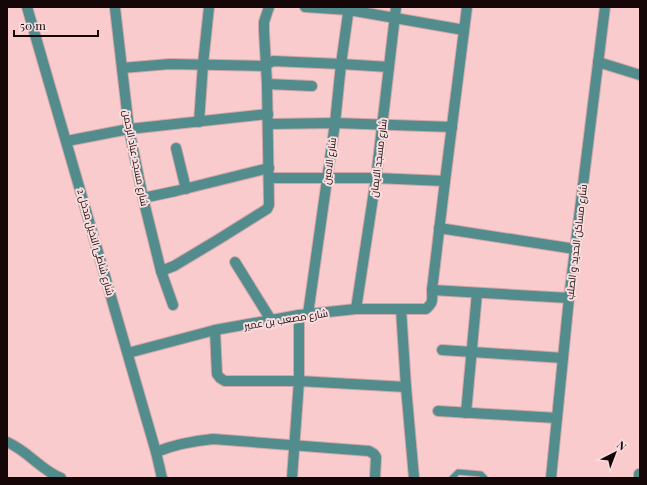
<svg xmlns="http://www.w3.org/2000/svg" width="647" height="485" font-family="'Playfair Display',Cairo,serif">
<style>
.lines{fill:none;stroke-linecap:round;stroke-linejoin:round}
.lane-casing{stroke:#d0a8a9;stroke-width:7}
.street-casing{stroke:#d0a8a9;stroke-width:12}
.lane{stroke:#528c8d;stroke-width:5}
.street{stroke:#528c8d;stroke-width:10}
.labels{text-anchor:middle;stroke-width:4;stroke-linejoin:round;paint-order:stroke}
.street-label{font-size:10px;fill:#150708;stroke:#f9ddde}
</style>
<rect width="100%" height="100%" fill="#f9cbcc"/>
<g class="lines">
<defs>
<path id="lane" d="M452 478 458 472 481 474 485 478"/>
<g id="street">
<path d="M27 7 156 452 162 478"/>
<path d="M305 7 349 10 464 30"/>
<path d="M115 8 129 129 143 198 161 271 173 305"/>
<path d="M598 62 640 75"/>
<path d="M122 68 170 64 264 66 273 61 341 64 389 67"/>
<path d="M267 84 312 86"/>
<path d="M199 122 203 64 209 7"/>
<path d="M268 124 335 123 452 127"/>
<path d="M67 141 129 129 268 114"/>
<path d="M176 148 186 189"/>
<path d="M269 178H376L445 181"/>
<path d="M143 198 176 191 269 168"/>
<path d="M439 228 575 249"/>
<path d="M235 262 271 320"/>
<path d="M161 271 174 266 219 239 267 209 269 205 267 84 264 31V22L269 7"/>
<path d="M432 290 569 298"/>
<path d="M356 309 376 178 396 7"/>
<path d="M401 309 406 387 414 478"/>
<path d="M308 314 335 123 341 64 349 7"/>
<path d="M215 330 217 374 220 378 225 381H299L406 387"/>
<path d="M442 350 563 358"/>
<path d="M128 353 215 330 299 315 356 309H426C434 302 432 300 432 290L445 181 467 7"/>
<path d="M438 411 557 418"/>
<path d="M466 413 477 293"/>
<path d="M7 442C28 451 41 470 61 478"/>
<path d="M156 452C176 444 192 441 213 439L369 451 374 454 376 457 375 478"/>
<path d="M292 478 299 381V315"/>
<path d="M551 478 569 298 605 7"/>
<path d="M639 478V474"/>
</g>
</defs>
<use href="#lane" class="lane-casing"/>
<use href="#street" class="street-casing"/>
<use href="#lane" class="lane"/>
<use href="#street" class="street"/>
</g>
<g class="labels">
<g class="street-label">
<text transform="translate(136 158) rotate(79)" y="4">شارع مسجد عباد الرحمن</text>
<text transform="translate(378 158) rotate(-83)" y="4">شارع مسجد الايمان</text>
<text transform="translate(329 161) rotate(-82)" y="4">شارع الامين</text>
<text transform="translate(96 242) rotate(74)" y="4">شارع شاطئ النخيل مدخل 2</text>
<text transform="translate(576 242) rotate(-83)" y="4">شارع مساكن الحديد و الصلب</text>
<text transform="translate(286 319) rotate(-9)" y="4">شارع مصعب بن عمير</text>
</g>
</g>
<rect width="647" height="485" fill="none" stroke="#150708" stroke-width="16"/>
<g transform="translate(615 453) rotate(42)" stroke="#f9ddde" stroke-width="3" paint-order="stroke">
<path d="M0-3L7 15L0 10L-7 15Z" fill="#150708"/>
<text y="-6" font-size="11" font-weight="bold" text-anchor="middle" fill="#150708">N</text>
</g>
<path d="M14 30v6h84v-6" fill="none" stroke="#150708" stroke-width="2"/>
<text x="20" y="30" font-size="12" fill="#150708" stroke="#f9ddde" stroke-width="3" paint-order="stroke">50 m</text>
</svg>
